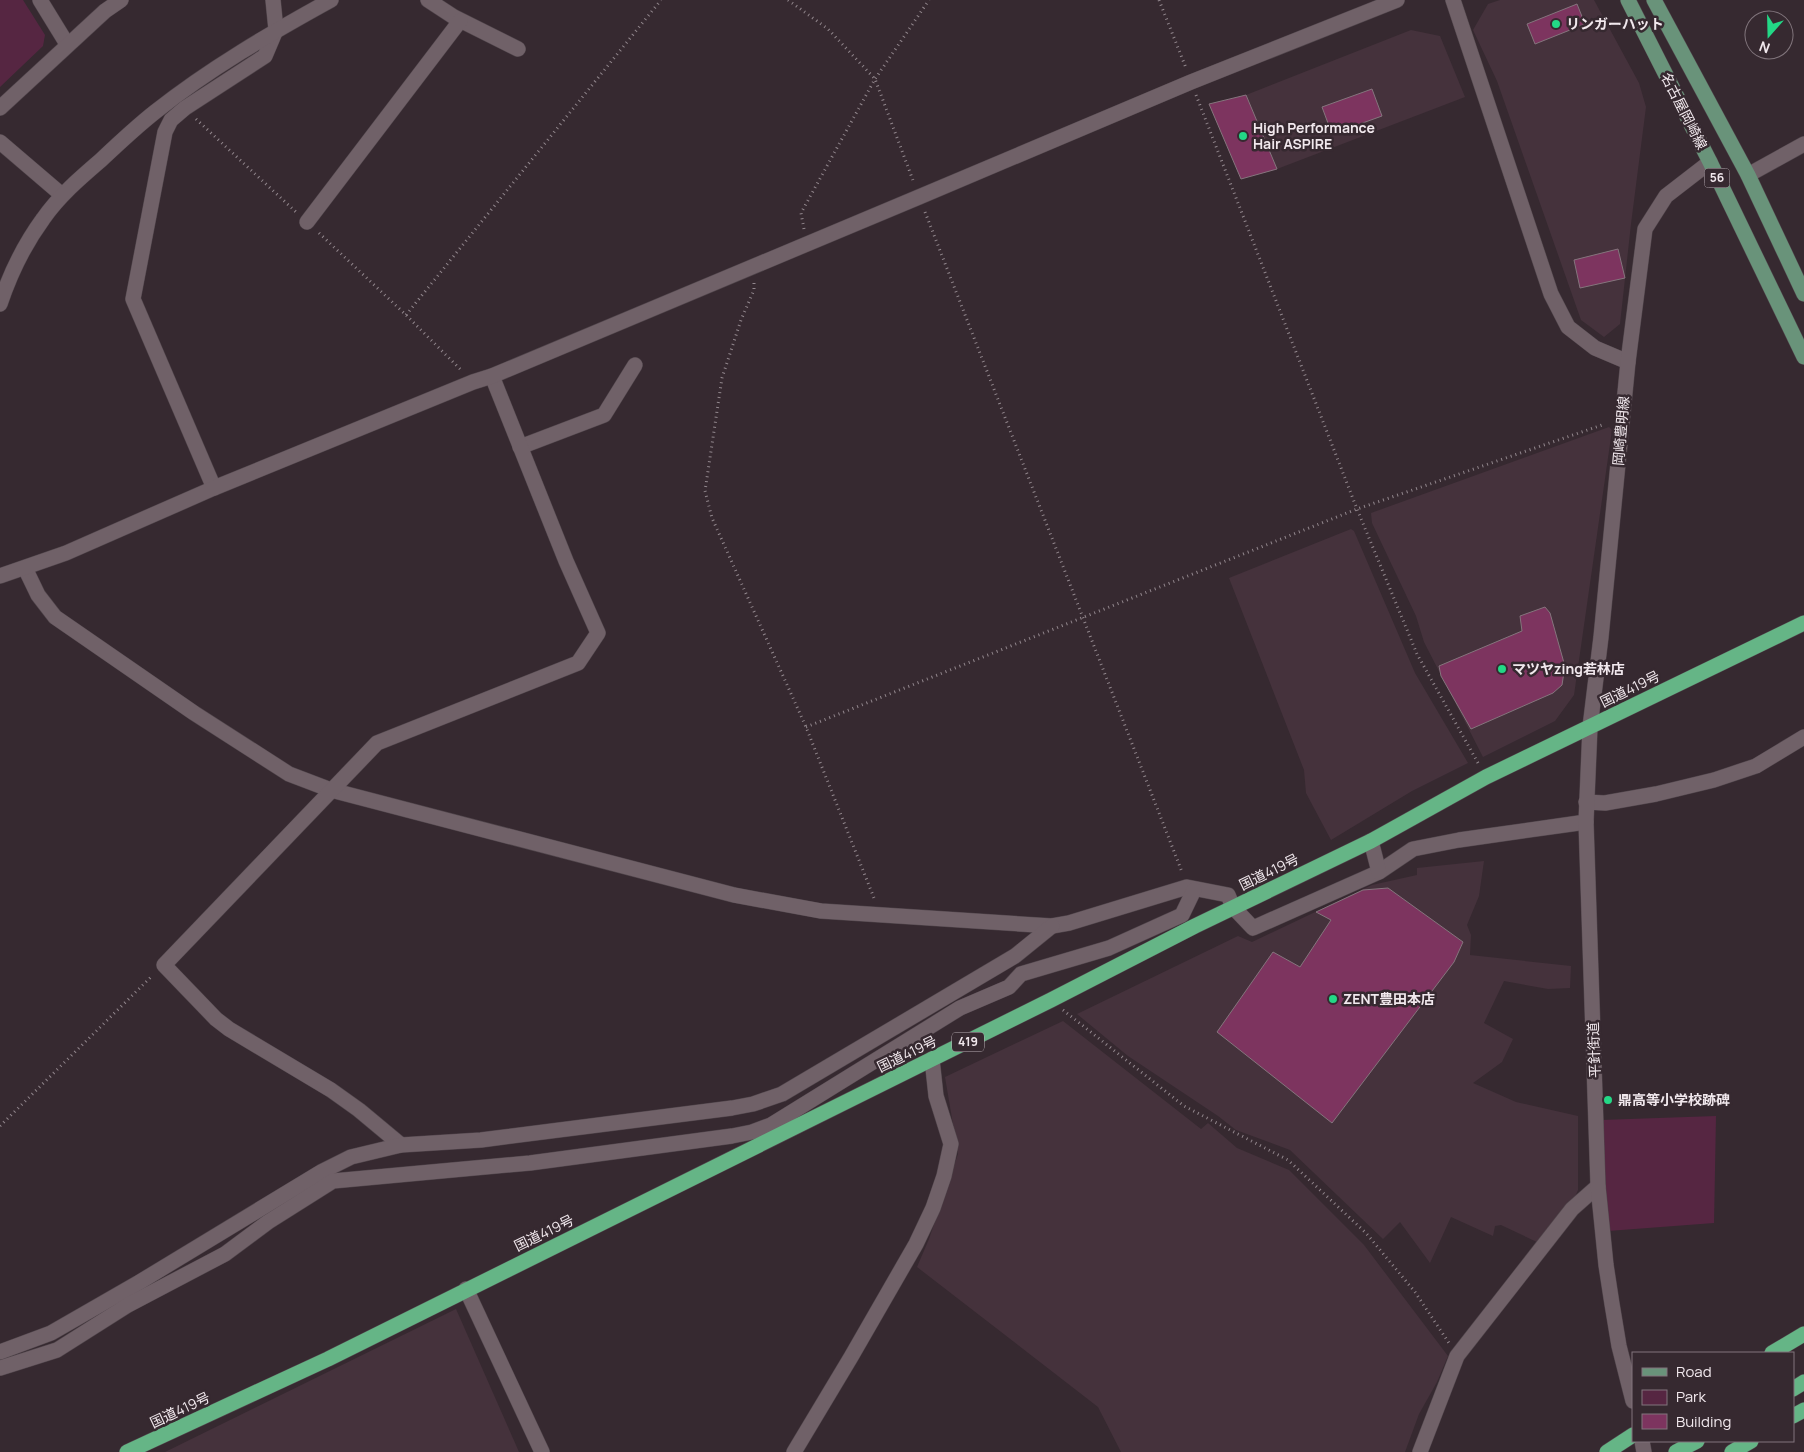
<svg xmlns="http://www.w3.org/2000/svg" width="1804" height="1452" font-family="Manrope,'Noto Sans JP',sans-serif">
<style>
.built{fill:#45323c}
.green{fill:#562642}
.building{fill:#7d345f;stroke:#85757d}
.lines{fill:none;stroke-linecap:round;stroke-linejoin:round}
.street-casing{stroke:#50454b;stroke-width:16}
.secondary-casing{stroke:#50454b;stroke-width:16}
.primary-casing{stroke:#50454b;stroke-width:16}
.highway-casing{stroke:#50454b;stroke-width:16}
.path{stroke:#92878d;stroke-width:3;stroke-dasharray:1 4;stroke-linecap:butt}
.street{stroke:#706168;stroke-width:15}
.secondary{stroke:#706168;stroke-width:15}
.primary{stroke:#69937a;stroke-width:15}
.highway{stroke:#65b586;stroke-width:15}
.poi-dot{fill:#23d886;stroke:#362930;stroke-width:2}
.labels{text-anchor:middle;stroke-width:5;stroke-linejoin:round;paint-order:stroke}
.shield{fill:#362930;stroke:#b9afb4;stroke-width:1}
.shield-label{font-size:12px;font-weight:bold;fill:#f1e8ed}
.poi-label{font-size:14px;font-weight:bold;fill:#f1e8ed;stroke:#362930;text-anchor:start}
.street-label{font-size:14px;fill:#f1e8ed;stroke:#362930}
</style>
<rect width="100%" height="100%" fill="#362930"/>
<g class="built">
<path d="M1500 0H1594L1639 83 1646 107 1631 224 1620 324 1604 337 1581 320 1497 81 1473 30 1488 4Z"/>
<path d="M1411 30 1440 36 1465 97 1277 169 1246 95Z"/>
<path d="M1609 427 1612 430 1574 695 1555 721 1483 757 1424 642 1416 616 1372 523 1371 513Z"/>
<path d="M1351 529 1354 531 1415 673 1468 763 1412 791 1331 840 1306 793 1304 770 1229 578Z"/>
<path d="M1484 861 1479 896 1467 925 1471 935 1470 955 1571 966 1570 988 1548 989 1504 981 1484 1023 1513 1039 1502 1062 1473 1083 1516 1102 1578 1116V1190L1575 1197 1539 1243 1501 1225 1495 1226 1493 1236 1451 1217 1430 1263 1400 1222 1383 1239 1290 1150 1236 1130 1218 1116 1128 1056 1077 1014 1238 936 1252 942 1372 885 1417 875V868Z"/>
<path d="M1063 1021 1201 1129 1208 1123 1237 1148 1289 1170 1364 1245 1448 1356 1437 1382 1419 1414 1405 1452H1121L1098 1407 917 1267 929 1239 958 1154 945 1077Z"/>
<path d="M456 1309 519 1452H165Z"/>
</g>
<g class="green">
<path d="M0 0H23L45 35 43 46 0 87Z"/>
<path d="M1716 1116 1714 1223 1608 1231 1601 1120Z"/>
</g>
<g class="building">
<path d="M1577 4 1585 24 1535 44 1527 24Z"/>
<path d="M1372 89 1382 116 1332 134 1322 107Z"/>
<path d="M1246 95 1277 169 1241 179 1209 104Z"/>
<path d="M1618 249 1625 278 1580 288 1574 260Z"/>
<path d="M1545 607 1550 613 1564 663V672L1562 685 1553 693 1471 729 1441 676 1439 666 1522 631 1520 616Z"/>
<path d="M1388 888 1463 942 1454 962 1332 1123 1217 1032 1273 952 1300 967 1331 920 1316 912 1363 890Z"/>
</g>
<g class="lines">
<defs>
<g id="street">
<path d="M40 0 67 44"/>
<path d="M428 0 454 17 518 49"/>
<path d="M0 108 105 11 121 0"/>
<path d="M0 142 62 195"/>
<path d="M1748 175 1804 144"/>
<path d="M307 222 460 21"/>
<path d="M520 447 604 415 635 365"/>
<path d="M214 488 133 299 165 132 171 120 185 108 265 56 276 30"/>
<path d="M25 568 38 595 55 617 194 713 289 774 331 790 734 895 821 911 1052 926 1069 923 1187 887 1228 895 1233 907 1253 928 1379 872 1413 849 1459 840 1586 822"/>
<path d="M1586 802 1605 803 1656 794 1714 780 1756 766 1804 737"/>
<path d="M1371 841 1379 872"/>
<path d="M401 1145 359 1110 331 1090 229 1029 216 1019 164 965 377 743 578 663 598 633 566 561 492 376"/>
<path d="M466 1289 542 1452"/>
<path d="M0 1352 51 1333 138 1283 321 1172 351 1157 401 1145 481 1140 732 1108 753 1104 782 1094 1015 956 1052 926"/>
<path d="M0 1368 57 1350 128 1305 225 1254 268 1222 333 1181 530 1163 732 1136 752 1132 771 1125 960 1008 1009 987 1021 974 1109 948 1182 915 1194 890"/>
<path d="M794 1452 851 1357 916 1244 933 1208 944 1176 951 1144 936 1096 932 1059"/>
<path d="M1420 1452 1457 1356 1572 1209 1598 1186"/>
</g>
<g id="secondary">
<path d="M273 0 276 30"/>
<path d="M1453 0 1551 294 1568 327 1595 348 1628 362"/>
<path d="M0 304C10 274 24 245 43 219 59 196 80 178 101 160 119 143 136 127 155 112 209 69 271 33 331 0"/>
<path d="M0 576 66 553 214 488 473 382 492 376 919 197 1191 82 1397 0"/>
<path d="M1633 1401 1619 1346 1612 1304 1606 1265 1598 1186 1586 822 1590 727 1601 637 1628 362 1645 229 1666 196 1710 162"/>
<path d="M1642 1441 1644 1452"/>
</g>
<g id="primary">
<path d="M1628 0 1710 162 1804 357"/>
<path d="M1654 0 1748 175 1804 294"/>
</g>
<g id="highway">
<path d="M1772 1353 1804 1334"/>
<path d="M1793 1389 1804 1382"/>
<path d="M1793 1416 1804 1410"/>
<path d="M127 1452 328 1359 1051 1000 1195 926 1371 841 1486 777 1804 623"/>
<path d="M1607 1452 1633 1435"/>
<path d="M1676 1452 1697 1441"/>
<path d="M1732 1452 1751 1441"/>
</g>
</defs>
<use href="#street" class="street-casing"/>
<use href="#secondary" class="secondary-casing"/>
<use href="#primary" class="primary-casing"/>
<use href="#highway" class="highway-casing"/>
<g class="path">
<path d="M788 0 828 29 875 79 914 183"/>
<path d="M1159 0 1186 68"/>
<path d="M1196 95 1357 509 1417 654 1478 763"/>
<path d="M196 119 296 212"/>
<path d="M925 212 1182 872"/>
<path d="M804 229 801 213 875 79 929 0"/>
<path d="M319 233 406 315 462 371"/>
<path d="M754 283V290L741 320 722 378 705 491 712 518 806 727 874 898"/>
<path d="M406 315 661 0"/>
<path d="M806 727 1357 509 1605 424"/>
<path d="M1063 1010 1184 1106 1288 1160 1366 1233 1415 1292 1449 1343"/>
<path d="M0 1126 153 975"/>
</g>
<use href="#street" class="street"/>
<use href="#secondary" class="secondary"/>
<use href="#primary" class="primary"/>
<use href="#highway" class="highway"/>
</g>
<g class="poi-dot">
<circle cx="1556" cy="24" r="5"/>
<circle cx="1243" cy="136" r="5"/>
<circle cx="1502" cy="669" r="5"/>
<circle cx="1333" cy="999" r="5"/>
<circle cx="1608" cy="1100" r="5"/>
</g>
<g class="labels">
<g class="shield">
<rect x="1704.5" y="168.5" width="25" height="19" rx="4"/>
<rect x="952" y="1032.5" width="32" height="19" rx="4"/>
</g>
<g class="shield-label">
<text x="1717" y="182">56</text>
<text x="968" y="1046">419</text>
</g>
<g class="poi-label">
<text x="1566" y="29">リンガーハット</text>
<text x="1253" y="133">High Performance<tspan x="1253" dy="16">Hair ASPIRE</tspan></text>
<text x="1512" y="674">マツヤzing若林店</text>
<text x="1343" y="1004">ZENT豊田本店</text>
<text x="1618" y="1105">鼎高等小学校跡碑</text>
</g>
<g class="street-label">
<text transform="translate(1684 111) rotate(63)" y="5">名古屋岡崎線</text>
<text transform="translate(1621 431) rotate(-85)" y="5">岡崎豊明線</text>
<text transform="translate(1630 689) rotate(-26)" y="5">国道419号</text>
<text transform="translate(1269 872) rotate(-26)" y="5">国道419号</text>
<text transform="translate(1594 1050) rotate(-92)" y="5">平針街道</text>
<text transform="translate(907 1054) rotate(-26)" y="5">国道419号</text>
<text transform="translate(544 1233) rotate(-26)" y="5">国道419号</text>
<text transform="translate(180 1410) rotate(-25)" y="5">国道419号</text>
</g>
</g>
<rect x="1632" y="1352" width="162" height="90" fill="#362930" stroke="#81757c"/>
<rect x="1642" y="1368" width="25" height="8" fill="#69937a" stroke="#81757c"/>
<text x="1676" y="1377" font-size="15" fill="#f1e8ed">Road</text>
<rect x="1642" y="1390" width="25" height="15" fill="#562642" stroke="#81757c"/>
<text x="1676" y="1402" font-size="15" fill="#f1e8ed">Park</text>
<rect x="1642" y="1414" width="25" height="15" fill="#7d345f" stroke="#81757c"/>
<text x="1676" y="1427" font-size="15" fill="#f1e8ed">Building</text>
<g transform="translate(1769 35) rotate(200)"><circle r="24" fill="#362930" stroke="#81757c"/>
<path d="M0-4L9 19L0 12L-9 19Z" fill="#23d886"/>
<text y="-8" font-size="14" font-weight="bold" text-anchor="middle" fill="#f1e8ed">N</text>
</g>
</svg>
